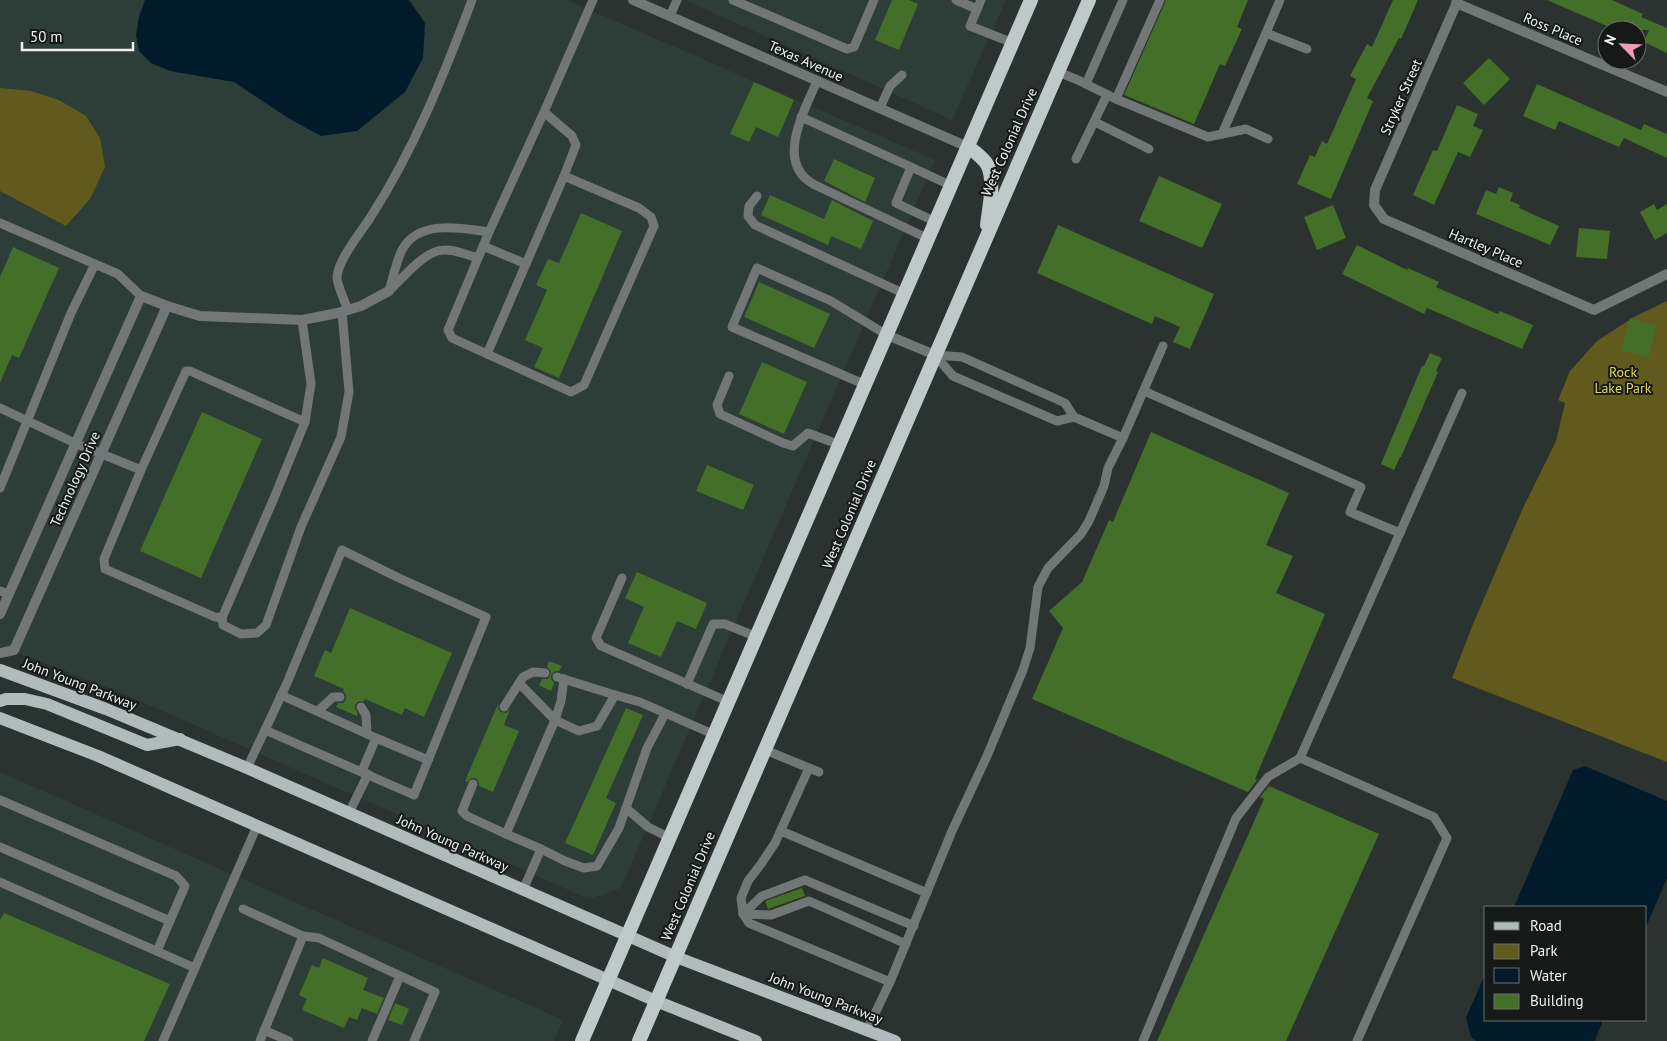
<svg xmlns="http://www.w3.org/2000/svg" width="1667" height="1041" font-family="'PT Sans',sans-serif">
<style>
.built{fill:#2d3d37}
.green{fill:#625a1d}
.water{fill:#011b2b}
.building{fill:#436f28}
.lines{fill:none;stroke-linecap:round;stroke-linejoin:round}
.service{stroke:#717676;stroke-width:9}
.minor{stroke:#717676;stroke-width:10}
.primary{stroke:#b1bbbc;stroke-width:12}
.trunk{stroke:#bec9ca;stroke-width:14}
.labels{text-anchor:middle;stroke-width:4;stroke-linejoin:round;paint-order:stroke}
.street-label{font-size:14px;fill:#eef3f1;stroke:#151a18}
.park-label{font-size:14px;fill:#e5d459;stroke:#151a18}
</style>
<rect width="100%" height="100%" fill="#2a332f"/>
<g class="built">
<path d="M0 0H567L935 160 621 888 589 899 117 691 0 646Z"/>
<path d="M685 0H1006L952 120Z"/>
<path d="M0 772 563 1020 554 1041H0Z"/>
</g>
<g class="green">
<path d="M0 88 31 91 59 100 86 116 100 138 105 167 90 199 66 226 0 191Z"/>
<path d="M1667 301V762L1452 678 1473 624 1523 508 1556 441 1565 403 1558 400 1570 371 1597 341 1634 317Z"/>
</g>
<g class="water">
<path d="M145 0H409L425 23 423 58 405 92 357 131 321 136 288 118 234 82 170 71 151 63 139 51 136 35 139 17Z"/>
<path d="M1585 766 1667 801V878L1646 927V907H1514L1573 770Z"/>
<path d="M1486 972V1020H1603L1595 1041H1476L1471 1037 1466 1018Z"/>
</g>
<g class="building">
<path d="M892 0H909L918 4 899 50 875 40Z"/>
<path d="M1166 0H1248L1237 27 1242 29 1225 66 1220 64 1194 124 1124 95Z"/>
<path d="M1393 0H1418L1401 39 1399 38 1367 98 1373 101 1331 199 1297 184 1310 155 1315 157 1322 141 1327 144 1356 79 1350 76 1367 44 1372 47Z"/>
<path d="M1547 0H1612L1643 14 1641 17 1667 28V53L1644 42 1649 30H1616Z"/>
<path d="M1489 58 1510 79 1484 105 1463 83Z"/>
<path d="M754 82 794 100 778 137 756 127 749 142 730 134Z"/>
<path d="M1537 84 1641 130 1644 124 1667 134V158L1624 138 1619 147 1559 121 1555 130 1523 116Z"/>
<path d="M1457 105 1478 114 1473 126 1483 130 1470 157 1458 152 1434 205 1413 195 1433 150 1437 151Z"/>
<path d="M834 159 875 178 865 202 824 181Z"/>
<path d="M1159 176 1222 204 1202 248 1139 221Z"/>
<path d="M1499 187 1513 193 1510 201 1520 205 1519 208 1559 226 1550 245 1476 214 1486 190 1496 194Z"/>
<path d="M770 195 824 219 832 200 873 221 861 249 831 236 828 245 761 215Z"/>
<path d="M1654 204 1657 210 1667 204V233L1655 240 1640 212Z"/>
<path d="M1333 205 1346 238 1317 250 1304 217Z"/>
<path d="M581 213 622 231 559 378 534 367 543 348 525 340 547 290 536 285 548 259 559 263Z"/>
<path d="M1058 225 1214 294 1190 349 1173 342 1180 327 1155 316 1152 324 1037 273Z"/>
<path d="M1579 228 1610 231 1607 259 1576 257Z"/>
<path d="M1357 245 1407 270 1408 268 1439 282 1436 287 1498 314 1500 311 1533 325 1522 349 1427 308 1424 314 1342 274Z"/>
<path d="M13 247 59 268 19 358 12 355 0 383V277Z"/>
<path d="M759 282 830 314 814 348 744 317Z"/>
<path d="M1630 318 1657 326 1648 358 1621 350Z"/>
<path d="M1430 353 1442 358 1436 371 1438 372 1401 457H1400L1394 470 1381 464 1422 366H1424Z"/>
<path d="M762 362 807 382 784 434 739 414Z"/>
<path d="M202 412 262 439 201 578 140 551Z"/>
<path d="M1151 432 1289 493 1266 545 1293 556 1276 593 1325 614 1255 779 1257 780 1248 792 1032 699 1063 628 1049 611 1082 582 1109 520 1113 522Z"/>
<path d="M707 465 754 485 743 510 696 491Z"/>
<path d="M637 572 707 603 696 629 677 621 661 657 628 643 644 607 625 598Z"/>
<path d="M350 608 452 653 424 717 405 708 402 715 365 699 364 701 358 702 355 705V708L358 714 357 716 336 707 338 703H343L346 700V694L343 691 344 689 314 676 325 650 331 653Z"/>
<path d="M549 661 562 666 559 671H555L551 675V679L554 683 551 691 539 685 542 679H547L550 676 551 671 547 667Z"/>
<path d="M498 704V709L501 712 506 713 510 709 504 725 519 731 493 792 479 786V783L476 778H472L467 782 465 781Z"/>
<path d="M626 708 643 715 606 798 616 803 593 855 565 843Z"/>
<path d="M1269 786 1379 834 1286 1041H1157L1264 799 1260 797Z"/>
<path d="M802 888 805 896 768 909 765 901Z"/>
<path d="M4 913 170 984 144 1041H0V920Z"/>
<path d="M323 958 368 978 363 990 384 998 377 1014 362 1008 357 1020 349 1017 344 1028 302 1010 307 999 299 995 312 965 319 968Z"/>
<path d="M395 1003 409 1009 402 1025 388 1020Z"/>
</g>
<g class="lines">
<g class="service">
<path d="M733 0 847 49 854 47 874 0"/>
<path d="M956 0 977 9"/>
<path d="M981 0 970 26 1013 43"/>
<path d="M670 16 677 0"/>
<path d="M1266 33 1280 0"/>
<path d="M1058 72 1078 80 1116 99 1208 137 1246 129 1268 139"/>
<path d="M817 81C804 112 774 164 815 185L929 239"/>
<path d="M1086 84 1123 0"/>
<path d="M1116 99 1160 0"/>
<path d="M880 108 890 86 902 75"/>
<path d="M544 112 572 136 576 145 564 176 639 208 651 217 654 226 584 385 571 392 452 338 448 330 489 232 544 112 593 0"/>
<path d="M801 117 911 167"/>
<path d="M1095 122 1149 149"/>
<path d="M1222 134 1266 33 1307 49"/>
<path d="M1076 159 1107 95"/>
<path d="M757 196 749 206 748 216 755 225 905 294"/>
<path d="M936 222 896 203 911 167 952 186"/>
<path d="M0 223 118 274 141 296"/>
<path d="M483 246 526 264"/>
<path d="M391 289C404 277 425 250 444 250 455 249 467 255 478 258"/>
<path d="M389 291C393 278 396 262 402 250 418 219 462 228 489 232"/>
<path d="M348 310C345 302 337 285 337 277 338 260 361 232 370 218 414 150 444 75 472 0"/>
<path d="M302 320 311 384 305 422"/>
<path d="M487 354 564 176"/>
<path d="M935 355 962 357 1065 403 1074 417 1123 438"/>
<path d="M935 355 953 376 1057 421 1074 417"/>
<path d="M729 376 717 405 720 414 783 443 793 446 808 433 840 445"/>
<path d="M866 385 732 327 757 268 831 301 887 335"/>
<path d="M1144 391 1361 487 1350 512 1400 533"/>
<path d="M0 408 75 443 141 470 186 371H190L305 422 274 498 222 618 215 617 105 569 104 559 141 470"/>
<path d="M0 488 71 313 95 264"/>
<path d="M342 550 399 578 486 617 414 795 265 730 287 683Z"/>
<path d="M622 578 596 638 601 646 729 702"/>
<path d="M0 591 9 594"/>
<path d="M222 618 223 625 241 634 257 633 266 625 301 527 341 437 349 392 342 312"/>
<path d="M557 677 615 695"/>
<path d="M519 683 555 720 561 701 564 679"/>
<path d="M687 684 713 624H725L757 637"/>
<path d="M281 695 376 738"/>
<path d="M361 707 366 715 367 734"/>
<path d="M504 707 523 677 533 672 545 673"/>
<path d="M318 711 333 697H340"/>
<path d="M665 714 647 748 626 808 648 827 670 838"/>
<path d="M765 750 819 772"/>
<path d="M1300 758 1462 393"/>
<path d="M247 768 265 730"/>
<path d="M809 768 775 843 761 864 748 881 741 898 743 914 749 923 890 982"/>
<path d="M362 771 376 738 428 760"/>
<path d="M473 784 462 811 467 816 506 834"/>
<path d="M0 800 176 876 185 886 157 951"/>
<path d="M349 813 368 774"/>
<path d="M781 831 927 893"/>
<path d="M0 847 170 921"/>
<path d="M541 849 565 861 584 868 597 866 619 828 626 808"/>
<path d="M0 882 195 968"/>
<path d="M523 890 541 849 506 834 555 720 579 731 597 726 615 695 640 702 715 735"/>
<path d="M243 909 303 936 319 938 435 992 414 1041"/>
<path d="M743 914 762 896 805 880 914 926"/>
<path d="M743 914 771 915 809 901 906 944"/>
<path d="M264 1030 289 1041"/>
<path d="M867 1030 890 982 952 831 987 756 1023 670 1030 648 1038 587 1048 568 1081 534 1089 521 1104 486 1108 468 1123 438 1163 346"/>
<path d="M163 1041 257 826"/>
<path d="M260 1041 303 936"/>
<path d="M372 1041 400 976"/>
<path d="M1143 1041 1236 818 1268 777 1300 758 1434 817 1447 838 1357 1041"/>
</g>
<g class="minor">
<path d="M633 0 968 147"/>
<path d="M1458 0 1375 190 1374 205 1384 219 1594 310 1667 274"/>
<path d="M1456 3 1667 92"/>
<path d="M887 335 935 355"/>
<path d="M0 614 141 296 167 306 200 316 302 320 338 313 361 306 389 291"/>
<path d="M0 653 14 650 167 306"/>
</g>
<g class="primary">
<path d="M0 670 106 709 247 768 676 957 895 1041"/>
<path d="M0 701 6 699H25L47 704 147 745 180 739"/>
<path d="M0 718 98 756 656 1001 756 1041"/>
</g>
<g class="trunk">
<path d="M968 147C975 152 984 158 988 166 995 183 989 207 987 225"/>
<path d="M582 1041 1031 0"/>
<path d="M639 1041 1089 0"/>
</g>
</g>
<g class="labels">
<g class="street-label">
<text transform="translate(1553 29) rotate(23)" y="5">Ross Place</text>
<text transform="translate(806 61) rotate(24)" y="5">Texas Avenue</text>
<text transform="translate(1401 97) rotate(-66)" y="5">Stryker Street</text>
<text transform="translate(1009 142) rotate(-66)" y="5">West Colonial Drive</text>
<text transform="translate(1486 248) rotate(23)" y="5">Hartley Place</text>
<text transform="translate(75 479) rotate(-66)" y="5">Technology Drive</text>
<text transform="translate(849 514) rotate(-67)" y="5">West Colonial Drive</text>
<text transform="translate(80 684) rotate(21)" y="5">John Young Parkway</text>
<text transform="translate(453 843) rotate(24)" y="5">John Young Parkway</text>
<text transform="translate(688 886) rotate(-67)" y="5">West Colonial Drive</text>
<text transform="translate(826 998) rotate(21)" y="5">John Young Parkway</text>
</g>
<g class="park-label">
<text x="1623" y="377">Rock<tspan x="1623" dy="16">Lake Park</tspan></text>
</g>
</g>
<rect x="1484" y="906" width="162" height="115" fill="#151a18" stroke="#6c716f"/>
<rect x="1494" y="922" width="25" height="8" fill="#b1bbbc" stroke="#6c716f"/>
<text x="1530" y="931" font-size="15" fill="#eef3f1">Road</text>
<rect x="1494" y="944" width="25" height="15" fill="#625a1d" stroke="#6c716f"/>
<text x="1530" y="956" font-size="15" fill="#eef3f1">Park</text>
<rect x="1494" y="968" width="25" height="15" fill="#011b2b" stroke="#6c716f"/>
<text x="1530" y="981" font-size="15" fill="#eef3f1">Water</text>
<rect x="1494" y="994" width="25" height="15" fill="#436f28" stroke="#6c716f"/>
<text x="1530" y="1006" font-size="15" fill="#eef3f1">Building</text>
<g transform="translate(1622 45) rotate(294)"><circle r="24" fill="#151a18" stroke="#6c716f"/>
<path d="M0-4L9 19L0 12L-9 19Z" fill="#f09ab6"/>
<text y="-8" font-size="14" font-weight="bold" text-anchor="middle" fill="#eef3f1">N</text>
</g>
<path d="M22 42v8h111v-8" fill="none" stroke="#eef3f1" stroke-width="2.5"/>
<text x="30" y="42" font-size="15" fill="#eef3f1" stroke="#151a18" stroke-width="4" paint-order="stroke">50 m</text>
</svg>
